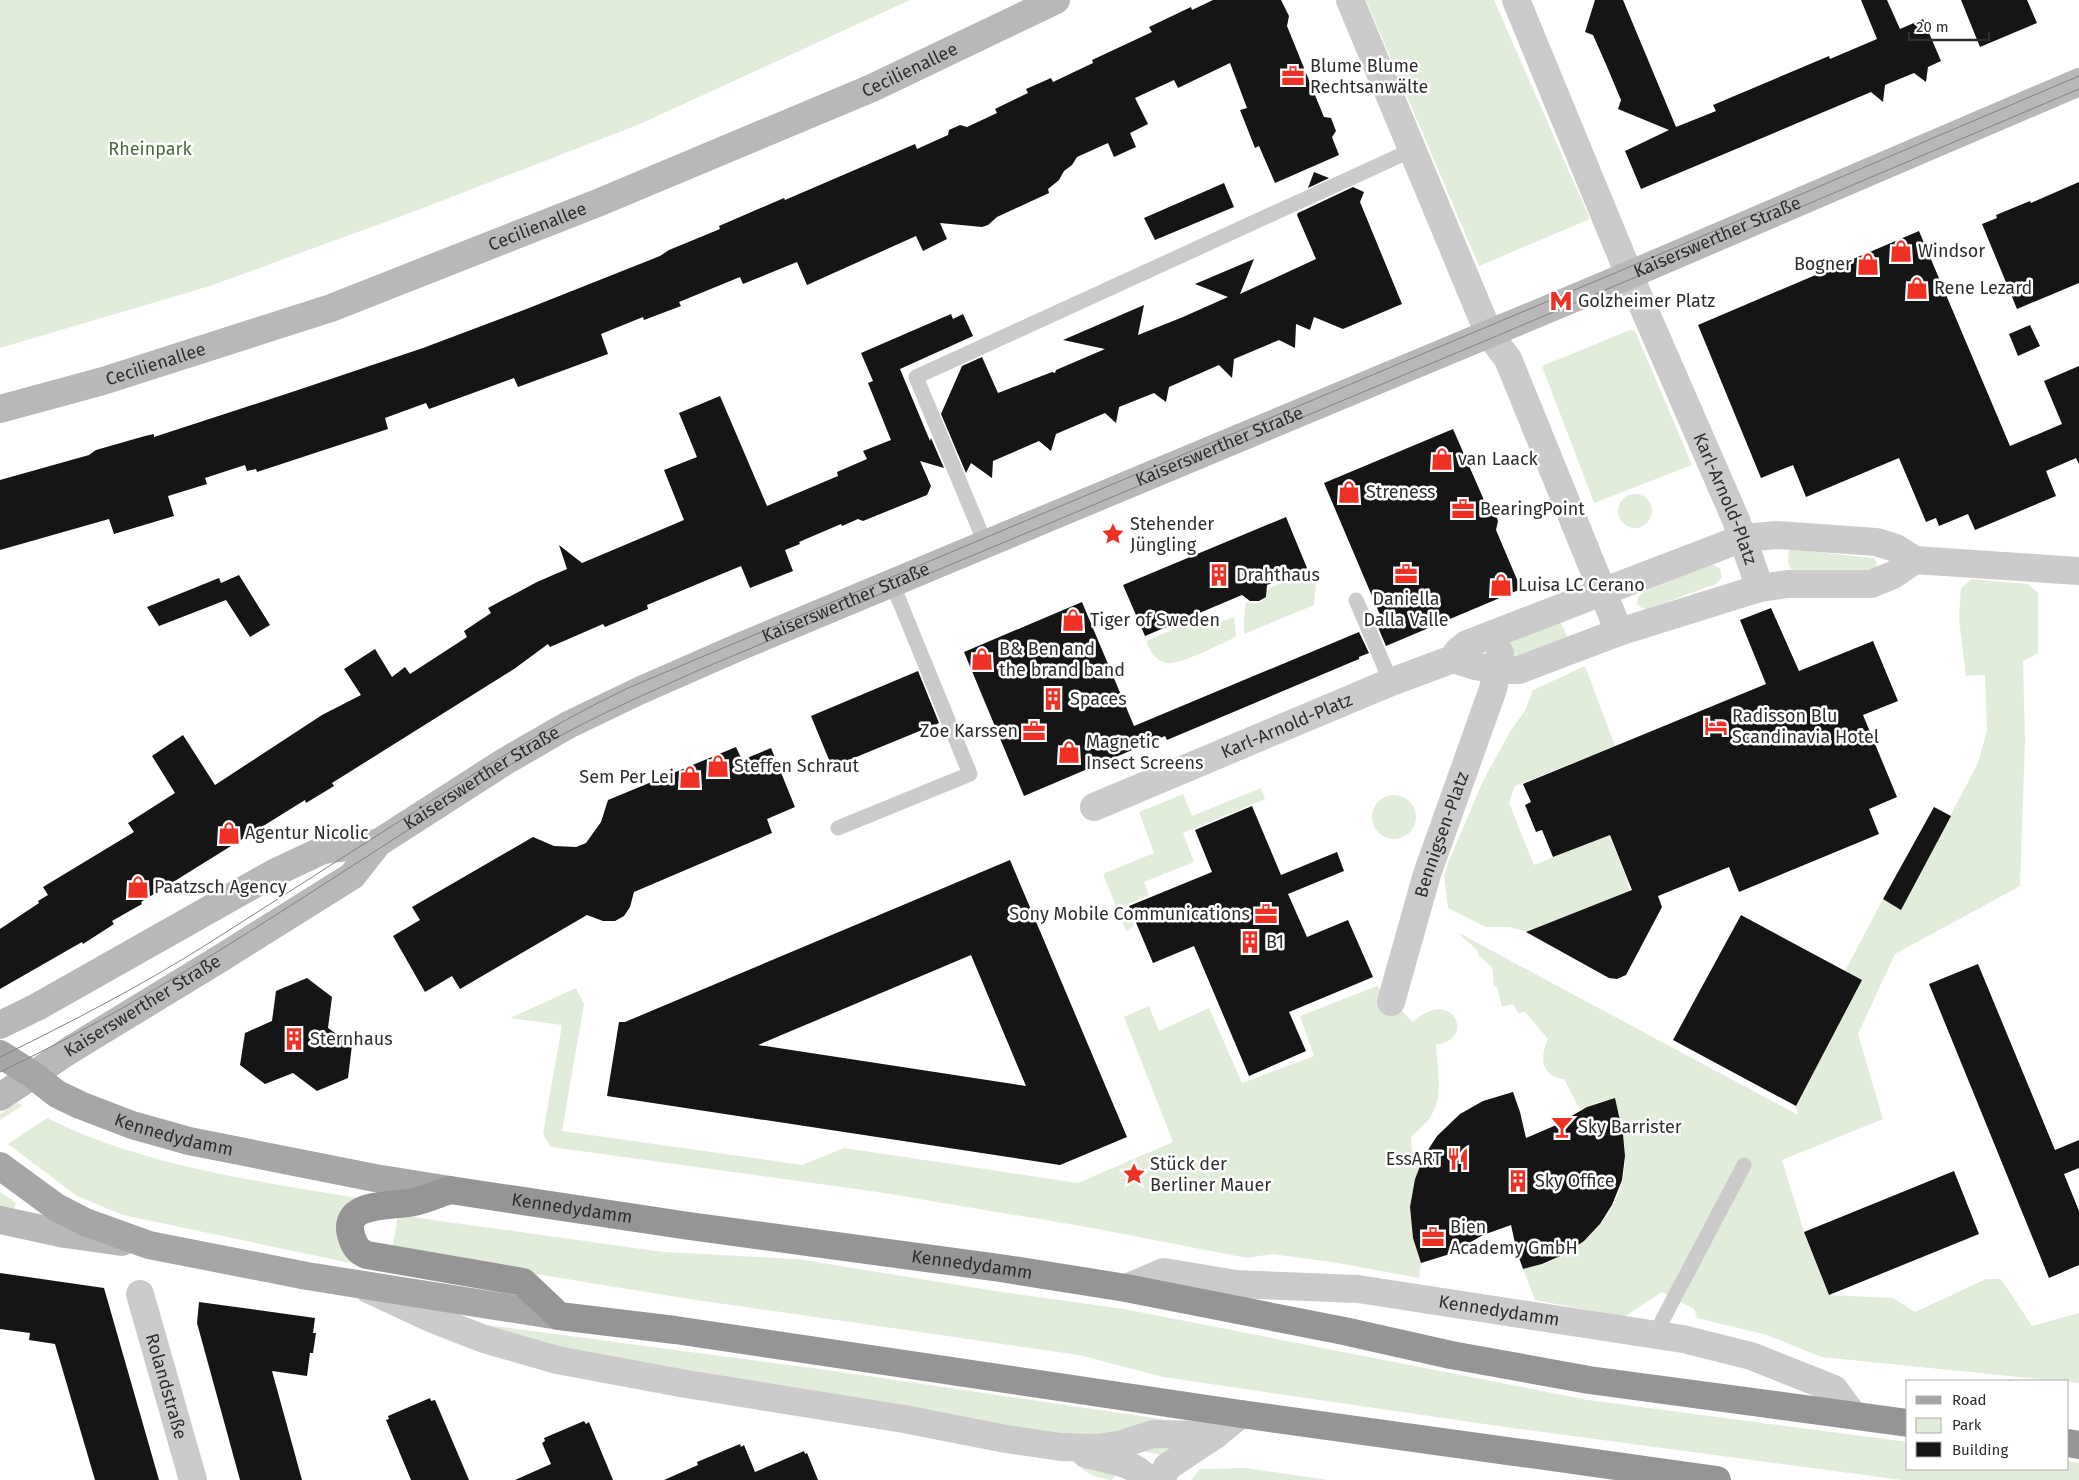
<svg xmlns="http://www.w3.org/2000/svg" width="2079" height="1480" font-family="'Fira Sans',sans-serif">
	<rect width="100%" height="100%" fill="#fff"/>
	<path fill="#e2ecdb" d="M0,0H910L640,124L418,210L210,286L0,348Z
		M1366,0H1494L1590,219L1479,266Z
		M1630,330L1635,331L1692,465L1594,503L1542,366Z
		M1618 511a17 17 0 1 1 34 0a17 17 0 1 1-34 0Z
		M1789,549L1874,558L1877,564L1876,568L1870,570L1793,574L1788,562Z
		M1712,564L1720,568L1722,577L1716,584L1648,609L1642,608L1637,604L1638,597L1643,592Z
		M1312,570L1316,585L1314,605L1244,634V619L1246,602C1259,606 1267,601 1269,588Z
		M1972,579L2028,584L2038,593V653L2023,661L2025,742L2020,886L1895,954L1858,1034L1883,1119L1782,1160L1804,1232L1829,1295L1893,1298L1915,1312L1986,1279H2001L2032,1326L2079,1313V1383L1821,1357L1767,1335L1697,1318L1694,1309L1662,1292L1624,1317L1535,1300L1523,1269C1576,1261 1627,1212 1625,1156C1625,1137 1619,1117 1615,1099L1599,1102L1580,1110L1564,1079C1540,1076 1540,1056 1548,1039L1525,1012L1518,1013L1513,1004L1502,1007L1497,987L1494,986L1492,967L1479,956L1477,950L1457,932L1798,1115L1796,1106L1862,980L1845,971L1883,899L1901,909L1978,763L1987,730L1985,675L1966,676L1959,619L1961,588Z
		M1213,612L1215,624L1234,617L1236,637C1222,643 1179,666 1166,663C1154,660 1150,650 1146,641Z
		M1560,621L1568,638L1512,658L1506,643Z
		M1585,666L1615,746L1515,786L1509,803L1534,865L1609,835L1627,878L1629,891L1528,932L1509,927H1486L1448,908L1444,876L1448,863L1483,781L1511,730L1525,711L1533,690Z
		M1261,788L1265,799L1183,833L1194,862L1144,882L1149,895L1126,905L1134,926L1126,931L1103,874L1154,853L1139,812L1183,794L1192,816Z
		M1372 817a22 22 0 1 1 44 0a22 22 0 1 1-44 0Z
		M1377,986L1413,1022C1446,991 1469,1025 1451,1039C1447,1042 1440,1044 1436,1045C1437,1068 1444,1097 1431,1116C1426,1124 1418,1130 1411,1137L1412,1152L1417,1148L1422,1160L1415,1179L1410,1207L1413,1238L1421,1263L1419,1278L1338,1263L1272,1254L1247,1258L1087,1227L878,1192L551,1147L543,1134L562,1025L510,1018L576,988L584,1004L562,1131L802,1165L844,1148L1078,1183L1173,1142L1124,1017L1149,1006L1159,1031L1209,1008L1242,1083L1314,1056L1300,1016Z
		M17,1103L23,1105L0,1120V1114Z
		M47,1118C146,1167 257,1181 364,1199L338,1236L341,1248L360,1265L123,1215L77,1196L8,1144Z
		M0,1192L16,1203L14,1209L0,1207Z
		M398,1215L663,1252L797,1259L995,1291L1124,1309L1588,1400L1908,1442V1469H2068V1461L2079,1463V1480H1902L1512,1428L1163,1377L1079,1355L683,1298L530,1273L407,1250L393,1245Z
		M480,1324L827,1370L1161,1419L1184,1428L1172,1457L1141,1451L1127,1459L1112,1480C1081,1476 1077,1464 1060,1441L642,1372Z
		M1245,1468L1328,1480H1191L1200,1469Z"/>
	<path fill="#151515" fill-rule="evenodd" d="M1213,0H1281L1289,16L1287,26L1317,100L1324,117L1331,118L1336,131L1332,137L1339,155L1275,183L1259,146L1255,148L1240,110L1247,108L1230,63L1178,88L1174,80L1135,98L1148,124L1130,133L1136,147L1114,157L1108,143L1077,157L1072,165L1064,171L1059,180L1048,189L1049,193L997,217L988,225L982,227L940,223L947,239L923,251L916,236L807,285L797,262L743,284L740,277L679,302L681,306L644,320L643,317L601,334L608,354L518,387L514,378L429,409L426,403L385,418L388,429L257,472L256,469L247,471L245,465L205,478L207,484L168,496L174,516L114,534L109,519L0,550V480L89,455L96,450L145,436L154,434V437L295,391L423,348L529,308L660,256L669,250L720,229L719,226L784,198L785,200L915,144L917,149L948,135L949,130L960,125L967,127L997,113L995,109L1028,93L1026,89L1051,78L1053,82L1074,72L1093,63L1092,60L1152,32L1149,27L1191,7L1192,10Z
		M1595,0H1623L1676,127L1716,111L1713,105L1829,56L1830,59L1877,39L1861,0H1887L1900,29L1923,19L1941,61L1928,67L1926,82L1914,73L1885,85L1883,102L1871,92L1641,189L1625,151L1669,130L1618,109L1621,100L1605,62L1593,35L1585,32Z
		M1961,0H2027L2037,23L1980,47Z
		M1314,172L1329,178L1308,188Z
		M2079,182V283L2017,309L1982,224L1997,218L1996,215L2030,201L2031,203Z
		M1224,183L1234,207L1155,240L1144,218Z
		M1353,187L1364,192L1360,202L1402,304L1343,329L1314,317L1310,330L1296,324L1295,348L1279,340L1234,359L1232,378L1219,365L1169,387L1166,402L1154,393L1119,407L1116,423L1105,413L1056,434L1051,451L1039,441L993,461L992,478L971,463L966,473L941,414L962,366L982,357L998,393L1052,372L1055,373L1056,370L1105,349L1063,340L1144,305L1138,335L1183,317L1228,297L1195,284L1254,259L1240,294L1316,259L1297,215L1298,213Z
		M1919,231L2010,446L2062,424L2044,381L2079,366V464L2076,458L2046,471L2056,496L1975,530L1968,514L1939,526L1936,518L1926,522L1899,458L1806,497L1793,465L1761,478L1698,325Z
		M951,314L953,319L963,314L973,336L900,369L930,441L931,438L944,468L920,461L931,486L927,495L863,521L858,519L842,526L841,524L799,542L800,544L785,550L793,571L750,588L741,566L647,605L648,609L605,627L603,624L550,647L548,644L514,669L332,783L334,786L306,803L305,800L141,902L142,904L112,921L114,924L83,944L82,942L0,989V929L39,903L38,901L48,895L43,887L134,832L128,823L175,793L152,756L183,735L215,785L322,715L361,695L344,669L375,649L392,677L405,667L410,674L467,637L464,631L491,613L488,608L537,582L567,569L559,545L582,563L684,520L664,470L697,457L679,413L720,396L767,506L838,476L837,472L867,459L863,451L891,440L868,383L873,381L861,353Z
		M2030,325L2040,346L2018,356L2009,334Z
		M1453,429L1487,507L1493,508L1498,521L1496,530L1521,589L1386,646L1377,625L1383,622L1324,483Z
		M1286,517L1307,568L1267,585L1266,597L1259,601H1250L1242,595L1145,636L1123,585Z
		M239,575L270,625L250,637L226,600L159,626L147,607L219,578L221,583Z
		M1082,602L1134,726L1359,632L1369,653L1359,657V659L1167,740L1165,736L1024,796L964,652Z
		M1771,608L1799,671L1873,641L1898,701L1863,715L1897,797L1869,809L1879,834L1739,892L1729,867L1658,896L1662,907L1626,975L1617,979L1609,978L1526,932L1632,890L1610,835L1553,857L1542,830L1536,832L1525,805L1531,802L1523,784L1766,684L1740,620Z
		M918,671L939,723L832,767L811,716Z
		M736,747L742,760L771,748L795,807L767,819L772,833L634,892L630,907L624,916L615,921H603L587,915L460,989L452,976L425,992L393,936L420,920L412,907L533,837L554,846L576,847L586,843L601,822L608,800Z
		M1252,806L1281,875L1337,852L1344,871L1288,894L1307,937L1348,920L1373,977L1289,1012L1306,1051L1249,1076L1194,946L1153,963L1129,906L1212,872L1195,830Z
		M1934,807L1951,816L1901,910L1883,899Z
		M1010,860L1127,1137L1060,1165L607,1096L619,1022H625ZM971,955L1026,1086L758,1045Z
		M1741,915L1862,980L1796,1106L1673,1040Z
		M1978,964L2055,1150L2079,1140V1168L2064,1174L2079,1211V1265L2049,1278L1929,984Z
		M307,978L332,997L328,1028L352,1045L348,1078L317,1091L293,1073L265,1084L240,1065L245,1033L272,1021L276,991Z
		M1513,1092L1520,1112L1526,1138L1554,1126L1587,1107L1615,1098L1623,1134L1625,1156L1622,1180L1612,1205L1600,1224L1584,1241L1565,1254L1542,1264L1523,1269L1517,1252L1511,1225L1483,1235L1450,1254L1421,1263L1413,1238L1410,1207L1415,1179L1424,1156L1437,1136L1460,1114L1483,1101Z
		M1954,1171L1979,1234L1829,1295L1804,1232Z
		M0,1273L104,1288L159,1480H95L55,1344L29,1340L30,1333L0,1329Z
		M199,1302L315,1318L313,1333H316L313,1353H310L307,1376L272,1371L302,1480H240L197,1323Z
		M430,1398L431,1401L435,1400L469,1480H411L386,1420L389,1419L388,1416Z
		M584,1421L586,1424L589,1422L613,1480H515L551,1464L542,1443L545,1441L544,1438Z
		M740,1444L741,1447L744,1445L755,1472L804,1451L805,1454L807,1453L818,1480H664L698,1465L697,1462Z"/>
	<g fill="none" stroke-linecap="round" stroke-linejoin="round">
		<path stroke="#cbcbcb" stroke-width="15" d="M986,545L916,377L1412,150
			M1356,600L1391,682
			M838,828L970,774L892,583
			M1657,1337L1662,1321L1744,1165"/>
		<g stroke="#cbcbcb" stroke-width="28">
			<path d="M1350,0L1489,334L1508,359L1619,632"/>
			<path id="s1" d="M1516,0L1631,279L1736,520L1760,588"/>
			<path d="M1453,659L1475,666L1497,670H1519L1619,632L1760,588L1788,584H1871L1893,575L1915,560"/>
			<path id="s2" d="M1094,807L1391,682L1453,659L1458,651L1467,644L1743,538L1778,535L1876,542L1896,548L1915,560L2079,571"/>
			<path id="s3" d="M1391,1002L1427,874L1493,689L1500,653"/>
			<path id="s4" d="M1126,1288L1164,1272L1236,1284L1358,1289L1683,1339L1751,1356L1834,1389L1853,1415"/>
			<path d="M368,1289L435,1320L484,1339L557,1360L686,1384L904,1419L1006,1439L1061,1447L1098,1448L1122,1444L1153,1434L1215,1435L1241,1414"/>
			<path id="s5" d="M140,1294L193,1480"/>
			<path d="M1086,1454C1108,1460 1133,1461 1148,1480"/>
			<path d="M1161,1480L1167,1467L1215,1435"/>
		</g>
		<g stroke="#b8b8b8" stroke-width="28">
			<path id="s6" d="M0,409L103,381L331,308L600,202L872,88L1056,0"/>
			<path d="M0,1025L37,1007L274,873L323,850L378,843"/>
			<path id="s7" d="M0,1097L70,1050L221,958L352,876L378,843L504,762L568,725L641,690L739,647L1608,284L2079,82"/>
			<path d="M0,1220L65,1234L122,1242"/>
		</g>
		<g stroke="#a6a6a6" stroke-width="28">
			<path id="s8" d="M0,1054L33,1075L57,1094L80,1105L132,1125L189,1141L375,1178L450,1190"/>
			<path d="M0,1166L56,1207L85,1222L149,1245L307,1276L559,1316"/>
		</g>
		<g stroke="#959595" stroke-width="28">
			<path d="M2068,1443L2079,1445"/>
			<path id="s9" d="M1717,1480L1241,1414L675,1330L559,1316L523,1282L367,1255C357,1251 354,1245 351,1235C342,1200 395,1207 414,1202C426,1199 438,1194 450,1190L689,1226L1000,1268L1126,1288L1344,1331L1451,1355L1589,1380L1908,1423"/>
		</g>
		<path stroke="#838383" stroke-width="1" d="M0,1057C71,1022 141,986 209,943C275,901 340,859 406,817C479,770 551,725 628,688L1672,249L2079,76
			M0,1072C139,1006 265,922 394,839C445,806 496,772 549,742C597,715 648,693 699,670L1492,338L2079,89"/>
	</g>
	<defs>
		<symbol id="office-bare" viewBox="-9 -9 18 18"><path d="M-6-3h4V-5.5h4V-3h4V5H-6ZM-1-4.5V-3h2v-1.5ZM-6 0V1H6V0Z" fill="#ef3025" stroke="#fff" stroke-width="2.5" paint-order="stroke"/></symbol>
		<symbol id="shop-bare" viewBox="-9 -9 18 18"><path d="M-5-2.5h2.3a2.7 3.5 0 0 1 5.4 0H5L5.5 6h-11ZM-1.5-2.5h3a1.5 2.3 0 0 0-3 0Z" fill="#ef3025" stroke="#fff" stroke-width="2.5" paint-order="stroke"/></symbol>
		<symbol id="metro-bare" viewBox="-9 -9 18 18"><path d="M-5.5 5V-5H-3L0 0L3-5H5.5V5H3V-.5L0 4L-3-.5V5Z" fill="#ef3025" stroke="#fff" stroke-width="2.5" paint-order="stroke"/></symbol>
		<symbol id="sight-bare" viewBox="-9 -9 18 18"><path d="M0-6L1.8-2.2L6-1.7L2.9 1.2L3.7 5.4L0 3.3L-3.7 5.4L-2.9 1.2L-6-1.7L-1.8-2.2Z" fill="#ef3025" stroke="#fff" stroke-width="2.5" paint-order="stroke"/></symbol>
		<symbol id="building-bare" viewBox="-9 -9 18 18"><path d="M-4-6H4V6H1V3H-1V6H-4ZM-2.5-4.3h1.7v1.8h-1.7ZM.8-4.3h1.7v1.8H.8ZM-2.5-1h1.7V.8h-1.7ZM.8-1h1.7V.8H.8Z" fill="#ef3025" stroke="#fff" stroke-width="2.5" paint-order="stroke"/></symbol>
		<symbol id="hotel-bare" viewBox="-9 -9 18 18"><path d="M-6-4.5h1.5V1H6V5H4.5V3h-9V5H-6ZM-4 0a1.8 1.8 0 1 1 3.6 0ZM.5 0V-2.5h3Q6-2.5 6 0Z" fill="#ef3025" stroke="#fff" stroke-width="2.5" paint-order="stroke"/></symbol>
		<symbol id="bar-bare" viewBox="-9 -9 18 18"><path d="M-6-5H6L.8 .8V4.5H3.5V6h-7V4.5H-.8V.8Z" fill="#ef3025" stroke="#fff" stroke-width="2.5" paint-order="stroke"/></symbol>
		<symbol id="restaurant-bare" viewBox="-9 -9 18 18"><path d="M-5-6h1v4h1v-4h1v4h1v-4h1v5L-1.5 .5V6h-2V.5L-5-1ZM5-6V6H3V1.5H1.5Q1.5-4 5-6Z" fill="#ef3025" stroke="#fff" stroke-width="2.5" paint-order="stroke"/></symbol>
	</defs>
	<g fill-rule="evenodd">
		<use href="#office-bare" x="1277" y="60" width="32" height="32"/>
		<use href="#shop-bare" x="1885" y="235" width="32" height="32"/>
		<use href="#shop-bare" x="1852" y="248" width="32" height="32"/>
		<use href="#shop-bare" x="1901" y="272" width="32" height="32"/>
		<use href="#metro-bare" x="1545" y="285" width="32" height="32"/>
		<use href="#shop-bare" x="1426" y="443" width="32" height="32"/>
		<use href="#shop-bare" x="1333" y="476" width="32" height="32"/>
		<use href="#office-bare" x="1447" y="493" width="32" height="32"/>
		<use href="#sight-bare" x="1097" y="518" width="32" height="32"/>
		<use href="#office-bare" x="1390" y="558" width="32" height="32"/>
		<use href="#building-bare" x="1203" y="559" width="32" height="32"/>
		<use href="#shop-bare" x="1485" y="569" width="32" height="32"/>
		<use href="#shop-bare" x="1057" y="604" width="32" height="32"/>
		<use href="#shop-bare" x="966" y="643" width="32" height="32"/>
		<use href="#building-bare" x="1037" y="683" width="32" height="32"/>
		<use href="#hotel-bare" x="1700" y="710" width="32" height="32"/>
		<use href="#office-bare" x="1018" y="715" width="32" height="32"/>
		<use href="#shop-bare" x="1053" y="736" width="32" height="32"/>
		<use href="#shop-bare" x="702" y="750" width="32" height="32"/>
		<use href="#shop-bare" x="674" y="761" width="32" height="32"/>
		<use href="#shop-bare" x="213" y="817" width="32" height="32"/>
		<use href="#shop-bare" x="122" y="871" width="32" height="32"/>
		<use href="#office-bare" x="1250" y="898" width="32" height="32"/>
		<use href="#building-bare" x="1234" y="926" width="32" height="32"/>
		<use href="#building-bare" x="278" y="1023" width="32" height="32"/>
		<use href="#bar-bare" x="1546" y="1111" width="32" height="32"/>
		<use href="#restaurant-bare" x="1442" y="1143" width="32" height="32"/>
		<use href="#sight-bare" x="1118" y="1158" width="32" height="32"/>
		<use href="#building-bare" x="1502" y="1165" width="32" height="32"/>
		<use href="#office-bare" x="1417" y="1221" width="32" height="32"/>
	</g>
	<g text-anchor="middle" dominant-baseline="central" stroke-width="5" stroke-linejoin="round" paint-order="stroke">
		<g font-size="18" fill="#2e2e2e" stroke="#fff" text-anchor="start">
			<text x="1310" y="66">Blume Blume<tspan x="1310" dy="21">Rechtsanwälte</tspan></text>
			<text x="1918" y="251">Windsor</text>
			<text x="1852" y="264" text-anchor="end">Bogner</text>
			<text x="1934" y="288">Rene Lezard</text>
			<text x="1578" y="301">Golzheimer Platz</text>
			<text x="1458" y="459">van Laack</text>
			<text x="1366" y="492">Streness</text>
			<text x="1480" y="509">BearingPoint</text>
			<text x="1130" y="524">Stehender<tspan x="1130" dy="21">Jüngling</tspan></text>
			<text x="1236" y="575">Drahthaus</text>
			<text x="1518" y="585">Luisa LC Cerano</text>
			<text x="1406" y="599" text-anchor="middle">Daniella<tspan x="1406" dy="21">Dalla Valle</tspan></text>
			<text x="1090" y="620">Tiger of Sweden</text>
			<text x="999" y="649">B&amp; Ben and<tspan x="999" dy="21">the brand band</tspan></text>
			<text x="1070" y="699">Spaces</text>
			<text x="1732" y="716">Radisson Blu<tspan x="1732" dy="21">Scandinavia Hotel</tspan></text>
			<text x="1018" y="731" text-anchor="end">Zoe Karssen</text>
			<text x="1086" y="742">Magnetic<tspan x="1086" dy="21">Insect Screens</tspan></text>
			<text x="734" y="766">Steffen Schraut</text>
			<text x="674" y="777" text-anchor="end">Sem Per Lei</text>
			<text x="245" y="833">Agentur Nicolic</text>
			<text x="154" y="887">Paatzsch Agency</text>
			<text x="1250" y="914" text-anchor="end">Sony Mobile Communications</text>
			<text x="1266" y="942">B1</text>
			<text x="310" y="1039">Sternhaus</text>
			<text x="1578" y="1127">Sky Barrister</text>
			<text x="1442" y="1159" text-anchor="end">EssART</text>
			<text x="1150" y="1164">Stück der<tspan x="1150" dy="21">Berliner Mauer</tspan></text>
			<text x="1535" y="1181">Sky Office</text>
			<text x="1450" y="1227">Bien<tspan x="1450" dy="21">Academy GmbH</tspan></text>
		</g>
		<g font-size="18" fill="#2e2e2e" stroke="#fff">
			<text stroke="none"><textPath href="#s6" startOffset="972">Cecilienallee</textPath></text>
			<text stroke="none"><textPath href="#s6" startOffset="568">Cecilienallee</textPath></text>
			<text stroke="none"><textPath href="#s7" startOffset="1930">Kaiserswerther Straße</textPath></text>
			<text stroke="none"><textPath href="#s6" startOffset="162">Cecilienallee</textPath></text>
			<text stroke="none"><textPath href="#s7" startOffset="1390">Kaiserswerther Straße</textPath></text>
			<text stroke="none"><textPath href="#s1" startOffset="541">Karl-Arnold-Platz</textPath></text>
			<text stroke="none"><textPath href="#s7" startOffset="985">Kaiserswerther Straße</textPath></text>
			<text stroke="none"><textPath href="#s2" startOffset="209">Karl-Arnold-Platz</textPath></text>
			<text stroke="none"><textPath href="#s7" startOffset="580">Kaiserswerther Straße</textPath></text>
			<text stroke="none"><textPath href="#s3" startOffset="175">Bennigsen-Platz</textPath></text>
			<text stroke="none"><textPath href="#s7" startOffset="169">Kaiserswerther Straße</textPath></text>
			<text stroke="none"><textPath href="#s8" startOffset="194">Kennedydamm</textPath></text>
			<text stroke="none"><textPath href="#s9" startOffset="1648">Kennedydamm</textPath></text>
			<text stroke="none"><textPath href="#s9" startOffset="2052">Kennedydamm</textPath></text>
			<text stroke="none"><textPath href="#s4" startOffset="379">Kennedydamm</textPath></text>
			<text stroke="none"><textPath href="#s5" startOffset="96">Rolandstraße</textPath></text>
		</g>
		<g font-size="18" fill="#4a6c39" stroke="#fff">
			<text x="150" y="149">Rheinpark</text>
		</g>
	</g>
	<rect x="1906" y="1380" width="162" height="90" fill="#ffffff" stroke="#ababab"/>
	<rect x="1916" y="1396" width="25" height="8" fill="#a6a6a6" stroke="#ababab"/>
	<text x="1952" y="1405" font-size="15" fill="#2e2e2e">Road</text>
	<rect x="1916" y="1418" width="25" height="15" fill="#e2ecdb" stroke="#ababab"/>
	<text x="1952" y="1430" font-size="15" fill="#2e2e2e">Park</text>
	<rect x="1916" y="1442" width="25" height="15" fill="#151515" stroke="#ababab"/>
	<text x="1952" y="1455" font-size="15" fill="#2e2e2e">Building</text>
	<path d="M1909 32v8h80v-8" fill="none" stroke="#2e2e2e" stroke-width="2.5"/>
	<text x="1916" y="32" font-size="15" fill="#2e2e2e" stroke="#ffffff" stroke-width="4" paint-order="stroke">20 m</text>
</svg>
